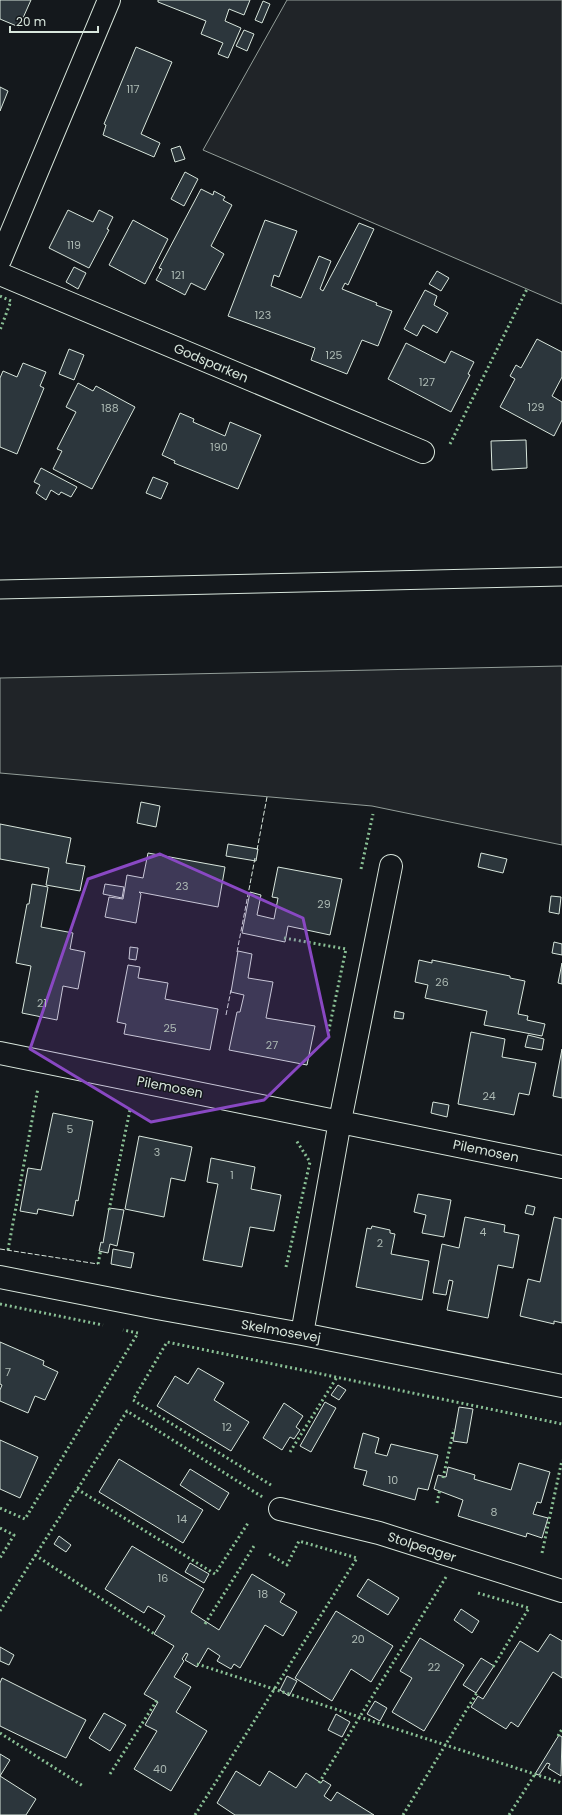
<svg xmlns="http://www.w3.org/2000/svg" width="562" height="1815" font-family="Poppins,sans-serif">
	<rect width="100%" height="100%" fill="#14181c"/>
	<path fill="#202428" stroke="#939e99" d="M287,0H562V304L203,150Z
		M562,666V845L372,806L0,773V678Z"/>
	<path fill="#2c363c" stroke="#d8e6dc" d="M0,0H31L19,27L0,19Z
		M158,0H250L244,15L229,9L225,21L241,28L228,58L218,54L223,43L201,34L206,21L158,2Z
		M263,1L270,4L262,23L255,20Z
		M244,30L254,34L247,51L236,46Z
		M136,47L172,62L141,134L160,143L154,157L103,135L106,125L104,124Z
		M0,87L8,91L0,111Z
		M180,146L185,159L175,162L171,149Z
		M185,172L198,179L184,206L171,199Z
		M201,189L213,195L214,191L225,197L223,200L232,205L211,246L224,254L205,290L191,283L185,295L156,280L162,269L159,268Z
		M68,210L93,222L99,210L113,217L107,229L109,230L89,268L49,248Z
		M133,220L168,239L145,284L109,265Z
		M265,220L297,231L279,277L274,275L271,286L301,298L319,256L331,261L320,289L323,291L359,223L374,229L348,285L345,283L342,289L377,303L376,305L392,311L378,346L362,340L347,374L311,360L315,348L228,316Z
		M74,267L86,273L78,289L66,282Z
		M437,271L449,278L441,291L429,284Z
		M425,290L437,296L434,305L448,313L437,333L423,325L417,336L404,329Z
		M537,339L562,352V377L552,396L562,402V420L554,436L500,407L515,379L510,376L516,365L521,368Z
		M406,343L445,363L451,351L474,362L468,374L470,375L451,412L388,379Z
		M69,349L84,355L74,380L59,374Z
		M23,363L46,372L40,386L44,388L17,454L0,447V378L3,371L17,377Z
		M78,383L93,391L96,386L135,407L92,489L53,469L62,451L57,449L76,412L66,407Z
		M180,413L194,419L193,422L225,436L230,422L261,435L238,489L174,463L175,461L162,455Z
		M526,440L527,468L492,470L491,441Z
		M41,468L77,487L71,497L61,492L59,495L51,490L46,500L36,493L40,485L34,482Z
		M153,477L168,483L161,499L146,493Z
		M141,802L160,806L156,827L137,823Z
		M0,824L71,838L66,863L85,866L80,891L46,885L49,868L0,859Z
		M228,844L258,849L256,861L226,856Z
		M148,853L225,867L218,907L139,892L141,894L136,923L105,917L109,897L123,899L127,875L143,878Z
		M481,853L507,859L503,873L478,867Z
		M278,867L342,879L330,935L288,926L285,942L242,933L250,892L261,895L257,915L274,919L278,898L272,897Z
		M32,884L48,887L41,927L73,933L70,949L85,952L78,989L63,986L57,1020L22,1013L31,966L16,963L27,904H29Z
		M105,884L124,887L122,898L103,894Z
		M551,896L561,897L559,914L549,912Z
		M554,942L562,944V955L552,953Z
		M130,947L138,948L136,960L129,959Z
		M238,951L252,954L248,978L273,982L266,1018L315,1026L307,1065L229,1050L237,1012H240L244,995L231,992Z
		M419,960L432,963V960L510,976V978L525,981L518,1014L528,1016L527,1020L545,1024L542,1036L484,1025L487,1011L425,998L428,985L415,982Z
		M562,963V984L558,983Z
		M128,965L140,967L138,978L168,983L165,999L218,1009L210,1050L124,1034L126,1024L117,1022Z
		M395,1011L404,1013L403,1019L394,1018Z
		M471,1032L505,1039L502,1057L536,1063L529,1095L519,1093L514,1115L458,1104Z
		M528,1035L544,1039L542,1050L525,1047Z
		M562,1049V1098L553,1096Z
		M433,1102L449,1105L447,1117L431,1113Z
		M53,1113L93,1121L78,1201L76,1200L73,1216L38,1209L37,1214L20,1211L28,1168L41,1170Z
		M139,1136L192,1147L185,1181L171,1178L164,1217L125,1209Z
		M211,1158L255,1167L251,1189L281,1195L274,1231L250,1227L242,1267L203,1260L218,1184L207,1182Z
		M418,1194L451,1200L444,1237L422,1233L426,1215L414,1212Z
		M527,1205L535,1207L533,1215L525,1213Z
		M109,1208L124,1210L117,1246L110,1244L108,1253L99,1251L101,1242L103,1243Z
		M465,1217L505,1225L504,1232L519,1235L513,1268L498,1265L488,1318L447,1310L453,1281L449,1280L446,1295L433,1293L442,1244L459,1248Z
		M554,1217L562,1219V1323L554,1321V1324L520,1316L528,1279L540,1282Z
		M372,1226L390,1230V1233L395,1234L391,1254L429,1261L422,1300L356,1287L367,1228L371,1229Z
		M113,1249L134,1253L131,1268L111,1264Z
		M0,1342L44,1361L43,1365L58,1372L45,1400L35,1396L28,1413L0,1401V1390L2,1385L0,1384Z
		M198,1368L224,1383L214,1400L249,1422L231,1451L157,1406L175,1376L188,1384Z
		M338,1385L346,1390L339,1400L331,1395Z
		M325,1402L336,1408L311,1452L300,1446Z
		M284,1403L303,1416L296,1427L300,1430L294,1439L290,1437L282,1450L263,1438Z
		M459,1407L473,1409L467,1443L453,1441Z
		M363,1433L379,1438L375,1453L387,1456L391,1444L438,1455L428,1490L418,1488L415,1500L363,1485L367,1471L354,1468Z
		M0,1440L38,1457L20,1498L0,1489Z
		M119,1459L203,1510L183,1543L99,1492Z
		M519,1463L550,1472L541,1503L537,1502L533,1514L548,1518L542,1538L527,1533L526,1537L458,1516L463,1500L434,1489L438,1475L446,1477L448,1467L475,1475L474,1479L511,1490Z
		M190,1469L229,1493L219,1510L180,1485Z
		M59,1536L71,1545L66,1552L54,1544Z
		M132,1546L204,1589L191,1612L219,1630L252,1574L285,1594L280,1602L297,1612L283,1636L265,1625L240,1668L234,1664L231,1669L217,1661L220,1656L208,1648L197,1667L185,1660L188,1654L186,1653L182,1659L184,1661L174,1677L191,1687L176,1712L207,1731L171,1791L134,1769L157,1731L145,1725L158,1702L144,1694L174,1646L154,1634L165,1616L148,1606L144,1613L105,1589Z
		M190,1563L209,1574L204,1583L185,1572Z
		M368,1579L399,1598L388,1615L357,1596Z
		M461,1609L479,1621L472,1633L454,1620Z
		M336,1611L393,1646L371,1682L351,1669L332,1701L295,1678Z
		M550,1634L562,1641V1678L553,1672L518,1727L511,1722L506,1729L471,1707L478,1696L483,1699L520,1641L538,1652Z
		M420,1638L464,1665L424,1731L392,1712L412,1678L400,1671Z
		M0,1647L14,1655L9,1665L0,1661Z
		M481,1658L494,1666L476,1693L463,1685Z
		M287,1676L297,1681L289,1696L280,1690Z
		M2,1678L86,1720L66,1758L0,1726V1683Z
		M375,1701L387,1708L380,1721L367,1714Z
		M104,1713L126,1725L110,1751L89,1738Z
		M336,1714L350,1722L342,1737L328,1730Z
		M559,1735L562,1737L561,1776L548,1768L550,1764L547,1763L539,1775L535,1774Z
		M0,1754L10,1760L0,1776Z
		M236,1771L260,1786L269,1771L296,1788L306,1773L321,1783L323,1780L331,1785L324,1796L331,1801L337,1792L374,1815H235L217,1803Z
		M0,1776L36,1799L26,1815H0Z"/>
	<g fill="none" stroke-linecap="round" stroke-linejoin="round">
		<defs>
			<path id="minor" d="M0,260L109,0
				M0,274L423,452
				M0,1053L562,1167
				M0,1277L157,1308L302,1334L562,1386
				M302,1334L340,1121L391,866
				M280,1509L379,1533L562,1591"/>
		</defs>
		<use href="#minor" stroke="#d8e6dc" stroke-width="24"/>
		<use href="#minor" stroke="#14181c" stroke-width="22"/>
		<path stroke="#d8e6dc" stroke-width="1" d="M0,580L562,567
			M0,599L562,586"/>
		<path stroke="#8ac095" stroke-width="3" stroke-dasharray="2 3" stroke-linecap="butt" d="M0,296L11,301L0,330
			M450,444L527,289
			M361,869L373,814
			M284,938L346,949L328,1034
			M109,1210L130,1110
			M8,1250L38,1088
			M98,1264L101,1249
			M286,1267L310,1162L296,1140
			M0,1304L103,1325
			M290,1452L337,1377
			M443,1478L454,1429
			M271,1485L133,1400L167,1342L562,1424
			M77,1489L215,1574L248,1523
			M437,1503L440,1489
			M0,1508L25,1519L138,1333L123,1330
			M0,1528L14,1535L0,1558
			M542,1553L562,1460
			M35,1555L156,1635
			M478,1593L529,1608L493,1667
			M0,1611L127,1411L264,1498
			M205,1624L254,1546
			M197,1664L562,1783
			M0,1733L83,1786
			M558,1736L562,1729
			M110,1774L157,1700
			M319,1783L446,1577
			M195,1815L357,1558L299,1541L287,1565L269,1554
			M403,1815L478,1691
			M509,1815L535,1774"/>
		<path stroke="#d8e6dc" stroke-width="1" stroke-dasharray="5 2" stroke-linecap="butt" d="M257,850L267,797
			M237,952L255,858
			M226,1015L231,990
			M0,1249L98,1264"/>
	</g>
	<path fill="#8948c3" fill-opacity="0.2" stroke="#8948c3" stroke-width="3" stroke-linejoin="round" d="M160,854L303,918L329,1037L264,1100L151,1122L30,1049L88,879Z"/>
	<g text-anchor="middle" dominant-baseline="central" stroke-width="3" stroke-linejoin="round" paint-order="stroke">
		<g font-size="11" fill="#adbab4">
			<text x="133" y="89">117</text>
			<text x="74" y="245">119</text>
			<text x="178" y="275">121</text>
			<text x="263" y="315">123</text>
			<text x="334" y="355">125</text>
			<text x="427" y="382">127</text>
			<text x="536" y="407">129</text>
			<text x="110" y="408">188</text>
			<text x="219" y="447">190</text>
			<text x="182" y="886">23</text>
			<text x="324" y="904">29</text>
			<text x="442" y="982">26</text>
			<text x="42" y="1003">21</text>
			<text x="170" y="1028">25</text>
			<text x="272" y="1045">27</text>
			<text x="489" y="1096">24</text>
			<text x="70" y="1129">5</text>
			<text x="157" y="1152">3</text>
			<text x="232" y="1175">1</text>
			<text x="483" y="1232">4</text>
			<text x="380" y="1243">2</text>
			<text x="8" y="1372">7</text>
			<text x="227" y="1427">12</text>
			<text x="393" y="1480">10</text>
			<text x="494" y="1512">8</text>
			<text x="182" y="1519">14</text>
			<text x="163" y="1578">16</text>
			<text x="263" y="1594">18</text>
			<text x="358" y="1639">20</text>
			<text x="434" y="1667">22</text>
			<text x="160" y="1769">40</text>
		</g>
		<g font-size="13" fill="#d8e6dc" stroke="#14181c">
			<text transform="translate(211 363) rotate(23)">Godsparken</text>
			<text transform="translate(170 1087) rotate(11)">Pilemosen</text>
			<text transform="translate(486 1151) rotate(12)">Pilemosen</text>
			<text transform="translate(281 1331) rotate(10)">Skelmosevej</text>
			<text transform="translate(422 1547) rotate(18)">Stolpeager</text>
		</g>
	</g>
	<path d="M10 26v6h88v-6" fill="none" stroke="#d8e6dc" stroke-width="2"/>
	<text x="16" y="26" font-size="12" fill="#d8e6dc" stroke="#14181c" stroke-width="3" paint-order="stroke">20 m</text>
</svg>
